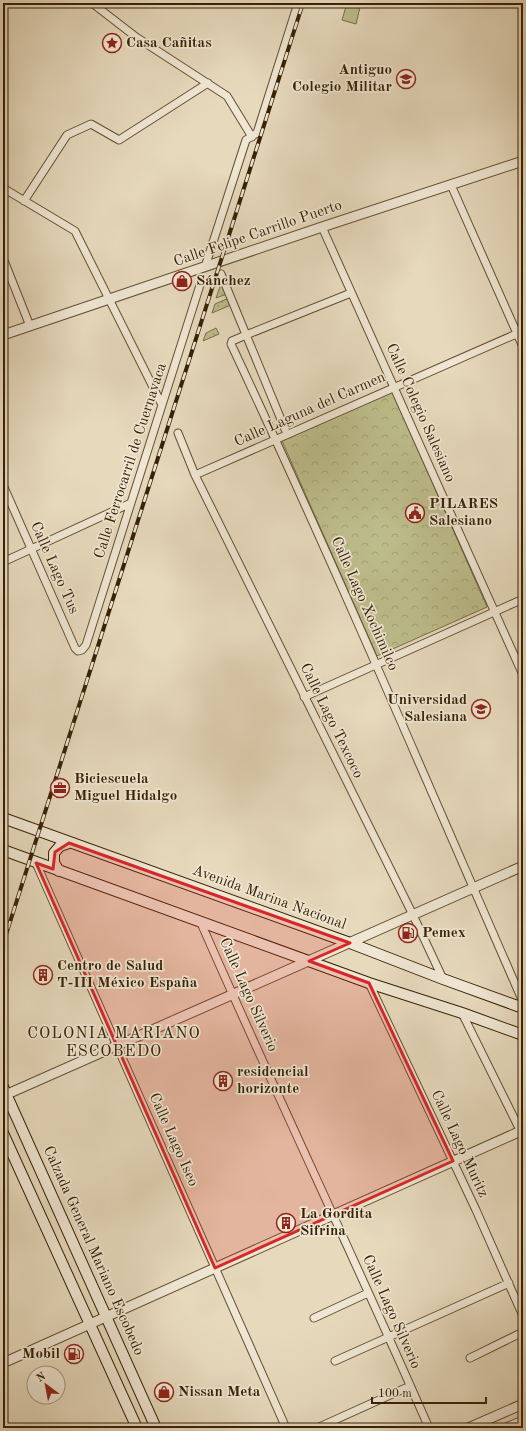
<svg xmlns="http://www.w3.org/2000/svg" width="526" height="1431" font-family="'Old Standard TT',serif">
	<defs>
		<pattern id="grass-dots" width="8" height="8" patternUnits="userSpaceOnUse"><rect width="8" height="8" fill="#bdbd8b"/><path d="M2 2h.1M6 6h.1" fill="none" stroke="#a3a276" stroke-width="1.8" stroke-linecap="round"/></pattern>
		<pattern id="forest-crowns" width="20" height="18" patternUnits="userSpaceOnUse"><rect width="20" height="18" fill="#bdbd8b"/><path d="M2 6a3 3 0 1 1 6 0M12 15a3 3 0 1 1 6 0" fill="none" stroke="#a3a276"/></pattern>
	</defs>
	<rect width="100%" height="100%" fill="#e6d9bc"/>
	<filter id="stains"><feTurbulence type="fractalNoise" baseFrequency=".005" numOctaves="4"/><feColorMatrix values="0 0 0 0 .2 0 0 0 0 .09 0 0 0 0 .02 0 0 0 .5 -.17"/></filter>
	<radialGradient id="worn" r=".72"><stop offset=".6" stop-color="#630" stop-opacity="0"/><stop offset="1" stop-color="#630" stop-opacity=".3"/></radialGradient>
	<path fill="url(#grass-dots)" stroke="#7a6f48" d="M222,281L227,294L216,298Z
		M229,298L231,305L212,313L215,304Z
		M216,328L219,334L203,341L206,333Z"/>
	<path fill="url(#forest-crowns)" stroke="#7a6f48" d="M392,391L487,607L377,656L282,441Z"/>
	<path fill="#bdbd8b" stroke="#7a6f48" d="M347,3H361L356,24L342,20Z"/>
	<g fill="none" stroke-linecap="round" stroke-linejoin="round">
		<defs>
			<path id="minor" d="M92,3L136,37L227,96L252,137
				M451,185L523,347
				M3,188L75,231L162,405
				M24,201L67,135L91,124L119,140L208,83
				M322,227L523,675
				M3,258L30,326
				M205,267L246,140L257,133L298,3
				M221,274L287,434
				M351,293L246,335L232,341L231,344C333,561 427,782 523,1002
				M178,433L195,475L413,915L443,979
				M195,475L523,331
				M3,485L75,648L78,651L82,650L86,645L200,285
				M3,562L131,503
				M304,697L523,599
				M36,863L286,1428
				M201,923C275,1092 355,1259 429,1428
				M369,983L476,1210L523,1316
				M462,1013L523,1136
				M314,1318L368,1293
				M470,1358L523,1332
				M335,1361L509,1283
				M317,1428L410,1386"/>
			<path id="tertiary" d="M3,335L322,227L523,161
				M3,1096L523,866
				M3,1363L523,1130
				M468,1428L523,1404
				M506,1428L523,1421"/>
			<path id="secondary" d="M3,818L350,943L443,979L523,1008
				M3,850L369,983L462,1013L523,1035
				M59,871L54,863V853L60,846L69,843
				M3,1087L156,1428
				M3,1133L137,1428"/>
		</defs>
		<use href="#minor" stroke="#634f32" stroke-width="9"/>
		<use href="#tertiary" stroke="#634f32" stroke-width="11"/>
		<use href="#secondary" stroke="#372104" stroke-width="12"/>
		<use href="#minor" stroke="#efe6d3" stroke-width="7"/>
		<use href="#tertiary" stroke="#efe6d3" stroke-width="9"/>
		<use href="#secondary" stroke="#efe6d3" stroke-width="10"/>
		<defs>
			<path id="rail" d="M3,944L303,3"/>
		</defs>
		<use href="#rail" stroke="#372104" stroke-width="4"/>
		<use href="#rail" stroke="#efe6d3" stroke-width="2.5" stroke-dasharray="8" stroke-linecap="butt"/>
	</g>
	<path fill="#d62828" fill-opacity="0.2" stroke="#d62828" stroke-width="3" stroke-linejoin="round" d="M69,843L350,943L309,961L369,983L453,1161L215,1268L36,863L53,869L55,852Z"/>
	<defs>
		<symbol id="sight-ring" viewBox="-11 -11 22 22"><circle r="9.5" fill="#efe6d3" stroke="#8f2418" stroke-width="1.5"/><path d="M0-6L1.8-2.2L6-1.7L2.9 1.2L3.7 5.4L0 3.3L-3.7 5.4L-2.9 1.2L-6-1.7L-1.8-2.2Z" fill="#8f2418"/></symbol>
		<symbol id="university-ring" viewBox="-11 -11 22 22"><circle r="9.5" fill="#efe6d3" stroke="#8f2418" stroke-width="1.5"/><path d="M0-5L7-2L0 1L-7-2ZM-4 1L0 2.5L4 1V4Q0 6-4 4Z" fill="#8f2418"/></symbol>
		<symbol id="shop-ring" viewBox="-11 -11 22 22"><circle r="9.5" fill="#efe6d3" stroke="#8f2418" stroke-width="1.5"/><path d="M-5-2.5h2.3a2.7 3.5 0 0 1 5.4 0H5L5.5 6h-11ZM-1.5-2.5h3a1.5 2.3 0 0 0-3 0Z" fill="#8f2418"/></symbol>
		<symbol id="civic-ring" viewBox="-11 -11 22 22"><circle r="9.5" fill="#efe6d3" stroke="#8f2418" stroke-width="1.5"/><path d="M-.6-6.5H3V-4.5H.6V-3L4-1V1h2V6H-6V1h2V-1L-.6-3ZM-1.2 2.5V6h2.4V2.5Z" fill="#8f2418"/></symbol>
		<symbol id="office-ring" viewBox="-11 -11 22 22"><circle r="9.5" fill="#efe6d3" stroke="#8f2418" stroke-width="1.5"/><path d="M-6-3h4V-5.5h4V-3h4V5H-6ZM-1-4.5V-3h2v-1.5ZM-6 0V1H6V0Z" fill="#8f2418"/></symbol>
		<symbol id="fuel-ring" viewBox="-11 -11 22 22"><circle r="9.5" fill="#efe6d3" stroke="#8f2418" stroke-width="1.5"/><path d="M-5.5-6h7V0h2V4h1.3V-2.5L3-4.5l.8-.8L6-3V5H2.5V1h-1V6h-7ZM-4.2-4.7v3.2H.2V-4.7Z" fill="#8f2418"/></symbol>
		<symbol id="building-ring" viewBox="-11 -11 22 22"><circle r="9.5" fill="#efe6d3" stroke="#8f2418" stroke-width="1.5"/><path d="M-4-6H4V6H1V3H-1V6H-4ZM-2.5-4.3h1.7v1.8h-1.7ZM.8-4.3h1.7v1.8H.8ZM-2.5-1h1.7V.8h-1.7ZM.8-1h1.7V.8H.8Z" fill="#8f2418"/></symbol>
	</defs>
	<g fill-rule="evenodd">
		<use href="#sight-ring" x="101" y="32" width="22" height="22"/>
		<use href="#university-ring" x="395" y="68" width="22" height="22"/>
		<use href="#shop-ring" x="171" y="270" width="22" height="22"/>
		<use href="#civic-ring" x="404" y="502" width="22" height="22"/>
		<use href="#university-ring" x="470" y="698" width="22" height="22"/>
		<use href="#office-ring" x="49" y="777" width="22" height="22"/>
		<use href="#fuel-ring" x="397" y="922" width="22" height="22"/>
		<use href="#building-ring" x="32" y="964" width="22" height="22"/>
		<use href="#building-ring" x="212" y="1070" width="22" height="22"/>
		<use href="#building-ring" x="275" y="1212" width="22" height="22"/>
		<use href="#fuel-ring" x="63" y="1343" width="22" height="22"/>
		<use href="#shop-ring" x="153" y="1381" width="22" height="22"/>
	</g>
	<g text-anchor="middle" dominant-baseline="central" stroke-width="3.5" stroke-linejoin="round" paint-order="stroke">
		<g font-size="15" font-weight="bold" fill="#372104" stroke="#efe6d3" text-anchor="start">
			<text x="126" y="43">Casa Cañitas</text>
			<text x="392" y="70" text-anchor="end">Antiguo<tspan x="392" dy="17">Colegio Militar</tspan></text>
			<text x="196" y="281">Sánchez</text>
			<text x="429" y="504">PILARES<tspan x="429" dy="17">Salesiano</tspan></text>
			<text x="467" y="700" text-anchor="end">Universidad<tspan x="467" dy="17">Salesiana</tspan></text>
			<text x="74" y="779">Biciescuela<tspan x="74" dy="17">Miguel Hidalgo</tspan></text>
			<text x="422" y="933">Pemex</text>
			<text x="57" y="966">Centro de Salud<tspan x="57" dy="17">T-III México España</tspan></text>
			<text x="237" y="1072">residencial<tspan x="237" dy="17">horizonte</tspan></text>
			<text x="300" y="1214">La Gordita<tspan x="300" dy="17">Sifrina</tspan></text>
			<text x="60" y="1354" text-anchor="end">Mobil</text>
			<text x="178" y="1392">Nissan Meta</text>
		</g>
		<g font-size="15" fill="#372104" stroke="#efe6d3">
			<text transform="translate(258 234) rotate(-19)">Calle Felipe Carrillo Puerto</text>
			<text transform="translate(310 410) rotate(-24)">Calle Laguna del Carmen</text>
			<text transform="translate(420 413) rotate(66)">Calle Colegio Salesiano</text>
			<text transform="translate(131 461) rotate(-72)">Calle Ferrocarril de Cuernavaca</text>
			<text transform="translate(54 568) rotate(66)">Calle Lago Tus</text>
			<text transform="translate(364 604) rotate(66)">Calle Lago Xochimilco</text>
			<text transform="translate(331 721) rotate(64)">Calle Lago Texcoco</text>
			<text transform="translate(269 898) rotate(20)">Avenida Marina Nacional</text>
			<text transform="translate(248 995) rotate(66)">Calle Lago Silverio</text>
			<text transform="translate(173 1140) rotate(66)">Calle Lago Iseo</text>
			<text transform="translate(459 1144) rotate(65)">Calle Lago Muritz</text>
			<text transform="translate(93 1251) rotate(66)">Calzada General Mariano Escobedo</text>
			<text transform="translate(391 1312) rotate(66)">Calle Lago Silverio</text>
		</g>
		<g font-size="16" letter-spacing="1" fill="#372104" stroke="#efe6d3">
			<text x="114" y="1034">COLONIA MARIANO<tspan x="114" dy="18">ESCOBEDO</tspan></text>
		</g>
	</g>
	<rect width="526" height="1431" fill="none" stroke="#e6d9bc" stroke-width="16"/>
	<rect x="4" y="4" width="518" height="1423" fill="none" stroke="#372104" stroke-width="2"/>
	<rect x="8" y="8" width="510" height="1415" fill="none" stroke="#372104"/>
	<g transform="translate(46 1385) rotate(328)"><circle r="19" fill="#efe6d3" stroke="#a59780"/>
	<path d="M0-3L7 15L0 10L-7 15Z" fill="#8f2418"/>
	<text y="-6" font-size="11" font-weight="bold" text-anchor="middle" fill="#372104">N</text>
	</g>
	<path d="M372 1397v6h114v-6" fill="none" stroke="#372104" stroke-width="2"/>
	<text x="378" y="1397" font-size="12" fill="#372104" stroke="#efe6d3" stroke-width="3" paint-order="stroke">100 m</text>
	<rect width="100%" height="100%" filter="url(#stains)"/>
	<rect width="100%" height="100%" fill="url(#worn)"/>
</svg>
